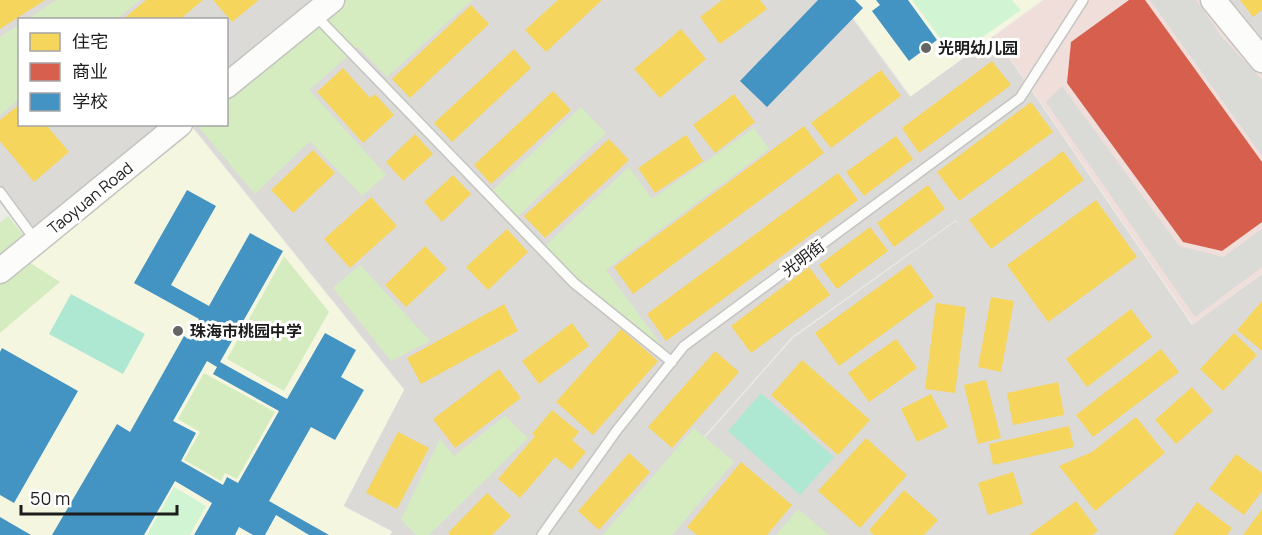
<svg xmlns="http://www.w3.org/2000/svg" width="1262" height="535" font-family="Manrope,'Noto Sans SC',sans-serif">
	<rect width="100%" height="100%" fill="#ecebe5"/>
	<path fill="#dbdad7" d="M0,0H329L227,84L226,20H20V124L177,125L36,239L0,190Z
		M335,0H839L910,97L994,36L1192,325L1262,274V535H619L793,338L956,221L964,232L956,220L792,337L617,535H390L392,531L344,506L404,389L191,125L226,124L227,88Z
		M1215,0H1262V58Z"/>
	<path fill="#efded9" d="M1044,0H1207L1262,67V273L1193,324L995,36Z"/>
	<path fill="#f5f6e0" d="M840,0H1042L911,96Z
		M190,125L404,390L343,506L392,532L390,535H0V273Z"/>
	<path fill="#d5ecc1" d="M56,0H140L117,19H28Z
		M346,0H472L387,77L358,47L309,90L386,175L362,196L310,141L255,194L197,125L226,124L227,98Z
		M19,25V99L0,115V37Z
		M581,107L606,133L517,217L492,191Z
		M754,128L769,149L606,270L662,346L579,281L545,246L629,167L652,199Z
		M8,216L28,241L0,263V223Z
		M284,256L329,312L284,391L227,359Z
		M24,259L60,282L0,333V279Z
		M360,265L430,341L391,361L333,288Z
		M204,373L275,412L237,479L225,473L221,481L184,460L200,432L178,419Z
		M505,416L528,438L429,535H416L401,519L440,439L454,456Z
		M694,428L734,462L672,535H603Z
		M798,509L829,535H776Z"/>
	<path fill="#d1f4d3" d="M912,0H1012L1021,10L954,57Z
		M174,487L206,506L190,535H147Z"/>
	<path fill="#aee7d2" d="M71,294L145,334L123,374L49,334Z
		M761,393L834,457L800,495L728,431Z"/>
	<path fill="#dadad7" d="M1150,0H1196L1221,36L1262,80V156Z
		M1062,86L1179,246L1223,257L1262,229V267L1195,317L1046,102Z
		M543,492L588,535H501Z"/>
	<path fill="#f6d55c" d="M0,0H45L0,29Z
		M146,0H203L179,20H122Z
		M213,0H259L232,22Z
		M558,0H602L546,52L525,30Z
		M722,0H760L767,9L720,44L700,17Z
		M1240,0H1262V10L1253,17Z
		M471,5L489,24L410,98L392,79Z
		M681,29L706,59L660,98L634,69Z
		M514,49L531,68L452,142L434,123Z
		M992,61L1011,85L919,153L902,128Z
		M343,68L370,98L375,94L394,115L363,143L317,92Z
		M881,70L901,96L831,148L811,123Z
		M553,91L571,110L491,184L474,165Z
		M734,94L755,122L715,153L693,125Z
		M1031,102L1053,132L959,201L937,172Z
		M20,104V124H51L48,127L69,152L34,182L0,141V120Z
		M804,126L824,153L633,294L614,267Z
		M415,134L433,154L403,181L386,162Z
		M686,135L703,161L655,193L638,168Z
		M896,136L913,159L864,196L846,172Z
		M609,139L629,160L545,238L524,216Z
		M313,150L335,173L293,213L271,190Z
		M1063,151L1084,180L991,249L969,220Z
		M838,173L858,200L666,341L647,314Z
		M453,175L471,194L442,222L424,202Z
		M928,185L945,209L894,247L877,223Z
		M371,197L397,226L350,268L324,239Z
		M1096,200L1137,257L1048,322L1007,265Z
		M870,227L888,251L837,289L819,265Z
		M507,229L528,252L488,290L466,267Z
		M425,246L447,269L406,307L385,285Z
		M910,264L934,297L839,366L815,333Z
		M809,267L830,295L751,353L731,326Z
		M991,297L1014,301L1001,372L978,367Z
		M1262,301V351L1237,330Z
		M936,303L966,307L955,393L925,389Z
		M504,304L518,331L421,384L407,358Z
		M1131,309L1152,337L1087,387L1066,359Z
		M572,323L589,346L539,384L522,361Z
		M621,329L658,361L593,435L556,402Z
		M1234,333L1257,355L1223,391L1200,369Z
		M896,339L917,368L869,402L848,373Z
		M1161,349L1179,372L1093,437L1076,415Z
		M715,351L739,372L672,448L648,427Z
		M802,360L870,420L838,455L771,395Z
		M499,369L521,398L455,448L433,419Z
		M986,380L1001,438L978,444L964,385Z
		M1058,382L1064,415L1013,425L1007,393Z
		M1192,387L1213,411L1176,444L1155,420Z
		M931,394L948,427L917,442L901,409Z
		M552,410L579,432L572,440L586,452L571,470L555,457L520,498L498,479L535,436L532,434Z
		M1136,417L1165,453L1095,511L1059,466L1092,452Z
		M1069,426L1074,447L993,465L989,444Z
		M398,432L429,448L397,509L366,493Z
		M866,438L907,475L860,528L818,491Z
		M629,453L650,472L599,530L578,511Z
		M1236,454L1262,473V491L1244,515L1209,489Z
		M741,462L792,505L767,535H697L687,527Z
		M1013,472L1023,504L988,515L978,483Z
		M904,490L938,520L924,535H874L869,530Z
		M487,493L511,516L492,535H450L448,533Z
		M1076,501L1098,531L1092,535H1029Z
		M1197,502L1232,528L1227,535H1173Z
		M1262,509V535H1243Z"/>
	<path fill="#d6604d" d="M1129,0H1145L1262,162V222L1222,251L1183,242L1067,83L1071,42Z"/>
	<path fill="#4393c3" fill-rule="evenodd" d="M818,0H855L863,8L767,107L740,81Z
		M876,0H908L937,40L909,61L872,11L880,5Z
		M187,190L216,206L171,285L209,306L250,233L283,251L220,362L287,399L325,333L356,350L341,377L364,390L335,440L311,427L269,501L329,535H309L276,515L265,535H253L239,527L235,535H194L212,503L175,481L144,535H52L117,424L130,432L184,336L188,339L199,319L134,283ZM207,361L217,367L213,374L279,411L238,483L227,477L223,485L181,461L196,433L173,421Z
		M2,348L78,391L14,503L0,495V352Z
		M0,517L31,535H0Z"/>
	<g fill="none" stroke-linecap="round" stroke-linejoin="round">
		<defs>
			<path id="service" d="M315,15L574,283L672,362
				M0,192L36,241
				M542,535L617,430L684,346L1020,98L1083,0"/>
			<path id="tertiary" d="M1213,0L1262,60
				M226,86L332,0
				M0,271L180,124"/>
		</defs>
		<use href="#service" stroke="#c4c4c1" stroke-width="12"/>
		<use href="#tertiary" stroke="#c4c4c1" stroke-width="27"/>
		<use href="#service" stroke="#fcfcfb" stroke-width="9"/>
		<use href="#tertiary" stroke="#fcfcfb" stroke-width="24"/>
	</g>
	<g fill="#656563" stroke="#fff" stroke-width="2">
		<circle cx="926" cy="48" r="6"/>
		<circle cx="178" cy="331" r="6"/>
	</g>
	<g text-anchor="middle" dominant-baseline="central" stroke-width="6" stroke-linejoin="round" paint-order="stroke">
		<g font-size="16" font-weight="bold" fill="#1d1d1d" stroke="#fff" text-anchor="start">
			<text x="938" y="48">光明幼儿园</text>
			<text x="190" y="331">珠海市桃园中学</text>
		</g>
		<g font-size="16" fill="#1d1d1d" stroke="#fff">
			<text transform="translate(90 198) rotate(-39)">Taoyuan Road</text>
			<text transform="translate(803 258) rotate(-37)">光明街</text>
		</g>
	</g>
	<rect x="18" y="18" width="210" height="108" fill="#ffffff" stroke="#a5a5a5" stroke-width="1.5"/>
	<rect x="30" y="33" width="30" height="18" fill="#f6d55c" stroke="#a5a5a5" stroke-width="1.5"/>
	<text x="72" y="48" font-size="18" fill="#1d1d1d">住宅</text>
	<rect x="30" y="63" width="30" height="18" fill="#d6604d" stroke="#a5a5a5" stroke-width="1.5"/>
	<text x="72" y="78" font-size="18" fill="#1d1d1d">商业</text>
	<rect x="30" y="93" width="30" height="18" fill="#4393c3" stroke="#a5a5a5" stroke-width="1.5"/>
	<text x="72" y="108" font-size="18" fill="#1d1d1d">学校</text>
	<path d="M21 505v9h156v-9" fill="none" stroke="#1d1d1d" stroke-width="3"/>
	<text x="30" y="505" font-size="18" fill="#1d1d1d" stroke="#ffffff" stroke-width="4.5" paint-order="stroke">50 m</text>
</svg>
